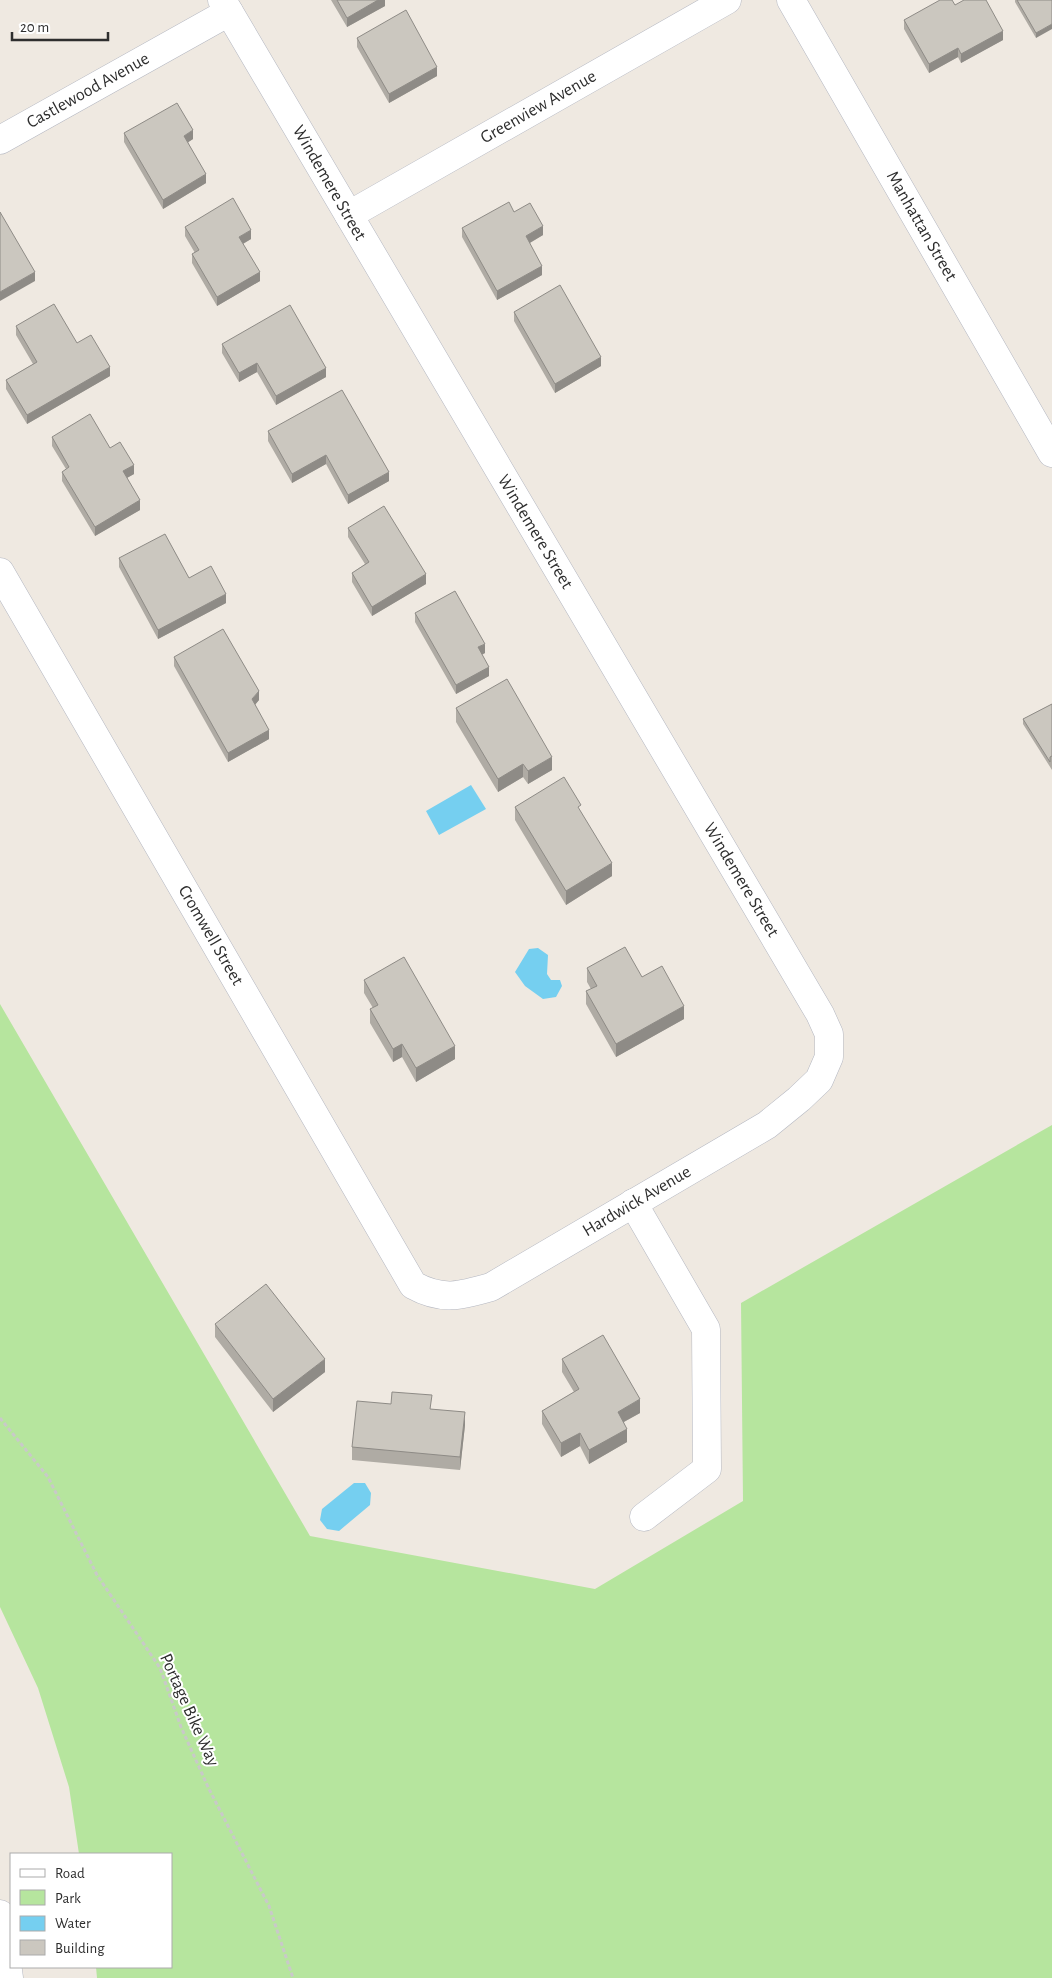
<svg xmlns="http://www.w3.org/2000/svg" width="1052" height="1978" font-family="'Alegreya Sans',sans-serif">
	<rect width="100%" height="100%" fill="#efe9e1"/>
	<path fill="#b6e59e" d="M0,1004L310,1536L595,1589L743,1501L741,1303L1052,1125V1978H97L96,1967H171V1854H79L69,1787L38,1688L0,1607Z"/>
	<path fill="#75cff0" d="M471,785L486,809L439,835L426,811Z
		M538,948L548,955L547,974L551,980H560L562,986L556,997L543,999L525,986L515,972L529,949Z
		M354,1483H365L371,1493L370,1505L339,1531L327,1529L320,1520L322,1509Z"/>
	<g fill="none" stroke-linecap="round" stroke-linejoin="round">
		<defs>
			<g id="minor">
				<path id="s1" d="M791,0L1052,453"/>
				<path id="s2" d="M0,140L229,12"/>
				<path id="s3" d="M349,215L727,0"/>
				<path id="s4" d="M0,572L413,1285C442,1301 460,1296 491,1287L767,1125L799,1099L819,1080L829,1057V1034L820,1014L222,0"/>
				<path d="M633,1203L706,1329L707,1469L644,1517"/>
				<path d="M0,1914L9,1978"/>
			</g>
		</defs>
		<use href="#minor" stroke="#b4b7c1" stroke-width="29"/>
		<path stroke="#c9c9c9" stroke-width="3" stroke-dasharray="4 2.5" stroke-linecap="butt" d="M0,1418L48,1477L97,1575L160,1668L181,1727L208,1787L269,1906L293,1978"/>
		<use href="#minor" stroke="#fff" stroke-width="28"/>
	</g>
	<path fill="#afaba4" d="M331,0H385V6L347,27Z
		M1015,0H1052L1036,38L1015,2Z
		M955,5L1003,40L961,63L958,57L929,73L904,29V20Z
		M357,38L437,76L389,103L357,47Z
		M124,133L193,139L188,142L206,183L163,209L124,142Z
		M514,212L543,235L530,243L542,275L497,300L462,237V228Z
		M185,227L251,239L243,244L260,281L217,306L192,263V254L195,253L185,236Z
		M514,312L601,366L555,393L514,321Z
		M16,326L77,343L110,376L27,424L6,389V380L33,364L16,335Z
		M222,344L326,377L276,405L257,372L239,382L222,353Z
		M268,431L389,481L348,504L326,464L292,483L268,441Z
		M52,437L110,448L134,474L127,478L140,510L95,536L62,481V472L66,469L52,446Z
		M348,528L426,584L372,616L352,582V573L365,564L348,537Z
		M119,558L189,578L226,603L158,639L119,567Z
		M415,613L485,653L482,655L489,676L456,694L415,622Z
		M174,657L259,700L255,705L269,739L228,762L174,666Z
		M1052,704V770L1023,724V719Z
		M456,708L552,770L528,784L523,777L498,792L456,722Z
		M515,807L612,876L566,905L515,820Z
		M587,968L642,977L684,1019L616,1057L586,1004V991L591,989L587,982Z
		M364,980L455,1059L416,1082L402,1057L393,1062L370,1023V1009L373,1008L364,993Z
		M215,1324L325,1372L273,1412L215,1337Z
		M562,1359L640,1413L624,1422L627,1442L589,1464L580,1446L561,1457L542,1424V1411L574,1392L562,1372Z
		M432,1409L465,1425L460,1470L352,1460V1447Z"/>
	<path fill="#8e8b86" d="M378,0H385V6L347,27V18Z
		M1052,24V29L1036,38V33Z
		M1003,31V40L961,63V54Z
		M958,48V57L929,73V64Z
		M437,67V76L389,103V94Z
		M193,130V139L184,145V136Z
		M206,174V183L163,209V200Z
		M543,226V235L526,245V236Z
		M251,230V239L239,246V237Z
		M542,266V275L497,300V291Z
		M35,272V281L0,301V292Z
		M260,272V281L217,306V297Z
		M601,357V366L555,393V384Z
		M257,363V372L239,382V373Z
		M110,367V376L27,424V415Z
		M326,368V377L276,405V396Z
		M326,455V464L292,483V474Z
		M134,465V474L123,480V471Z
		M389,472V481L348,504V495Z
		M140,500V510L95,536V527Z
		M426,574V584L372,616V607Z
		M226,594V603L158,639V630Z
		M485,644V653L478,656V647Z
		M489,667V676L456,694V685Z
		M259,691V700L252,708V699Z
		M269,730V739L228,762V753Z
		M552,757V770L528,784V771Z
		M523,764V777L498,792V779Z
		M612,863V876L566,905V891Z
		M684,1006V1019L616,1057V1044Z
		M402,1044V1057L393,1062V1049Z
		M455,1046V1059L416,1082V1068Z
		M325,1359V1372L273,1412V1399Z
		M640,1399V1413L618,1425V1412Z
		M465,1412V1425L460,1470V1457Z
		M627,1429V1442L589,1464V1450Z
		M580,1433V1446L561,1457V1443Z"/>
	<path fill="#cbc7bf" stroke="#8e8b86" d="M337,0H378L347,18Z
		M940,0H952L955,5L964,0H986L1003,31L961,54L958,48L929,64L904,20Z
		M1017,0H1052V24L1036,33Z
		M406,10L437,67L389,94L357,38Z
		M177,103L193,130L184,136L206,174L163,200L124,133Z
		M233,198L251,230L239,237L260,272L217,297L192,254L199,250L185,227Z
		M509,202L514,212L530,203L543,226L526,236L542,266L497,291L462,228Z
		M0,212L35,272L0,292Z
		M560,285L601,357L555,384L514,312Z
		M54,304L77,343L91,335L110,367L27,415L6,380L37,362L16,326Z
		M290,305L326,368L276,396L257,363L239,373L222,344Z
		M342,390L389,472L348,495L326,455L292,474L268,431Z
		M90,414L110,448L120,442L134,465L123,471L140,500L95,527L62,472L69,467L52,437Z
		M384,506L426,574L372,607L352,573L369,562L348,528Z
		M165,534L189,578L211,566L226,594L158,630L119,558Z
		M455,591L485,644L478,647L489,667L456,685L415,613Z
		M223,629L259,691L252,699L269,730L228,753L174,657Z
		M507,679L552,757L528,771L523,764L498,779L456,708Z
		M1052,704V756L1050,757V762L1023,719Z
		M564,777L581,805L578,807L612,863L566,891L515,807Z
		M625,947L642,977L662,966L684,1006L616,1044L586,991L597,986L587,968Z
		M404,957L455,1046L416,1068L402,1044L393,1049L370,1009L378,1005L364,980Z
		M266,1284L325,1359L273,1399L215,1324Z
		M603,1335L640,1399L618,1412L627,1429L589,1450L580,1433L561,1443L542,1411L579,1389L562,1359Z
		M392,1392L432,1395L430,1409L465,1412L460,1457L352,1447L357,1401L391,1404Z"/>
	<g text-anchor="middle" dominant-baseline="central" stroke-width="4" stroke-linejoin="round" paint-order="stroke">
		<g font-size="18" fill="#2e2e2e" stroke="#fff">
			<text stroke="none"><textPath href="#s2" startOffset="101">Castlewood Avenue</textPath></text>
			<text stroke="none"><textPath href="#s3" startOffset="218">Greenview Avenue</textPath></text>
			<text transform="translate(329 183) rotate(60)">Windemere Street</text>
			<text stroke="none"><textPath href="#s1" startOffset="261">Manhattan Street</textPath></text>
			<text transform="translate(535 532) rotate(59)">Windemere Street</text>
			<text transform="translate(741 880) rotate(59)">Windemere Street</text>
			<text stroke="none"><textPath href="#s4" startOffset="420">Cromwell Street</textPath></text>
			<text stroke="none"><textPath href="#s4" startOffset="1074">Hardwick Avenue</textPath></text>
			<text transform="translate(189 1710) rotate(66)">Portage Bike Way</text>
		</g>
	</g>
	<rect x="10" y="1853" width="162" height="115" fill="#ffffff" stroke="#ababab"/>
	<rect x="20" y="1869" width="25" height="8" fill="#ffffff" stroke="#ababab"/>
	<text x="55" y="1878" font-size="15" fill="#2e2e2e">Road</text>
	<rect x="20" y="1890" width="25" height="15" fill="#b6e59e" stroke="#ababab"/>
	<text x="55" y="1903" font-size="15" fill="#2e2e2e">Park</text>
	<rect x="20" y="1916" width="25" height="15" fill="#75cff0" stroke="#ababab"/>
	<text x="55" y="1928" font-size="15" fill="#2e2e2e">Water</text>
	<rect x="20" y="1940" width="25" height="15" fill="#cbc7bf" stroke="#ababab"/>
	<text x="55" y="1953" font-size="15" fill="#2e2e2e">Building</text>
	<path d="M12 32v8h96v-8" fill="none" stroke="#2e2e2e" stroke-width="2.5"/>
	<text x="20" y="32" font-size="15" fill="#2e2e2e" stroke="#ffffff" stroke-width="4" paint-order="stroke">20 m</text>
</svg>
